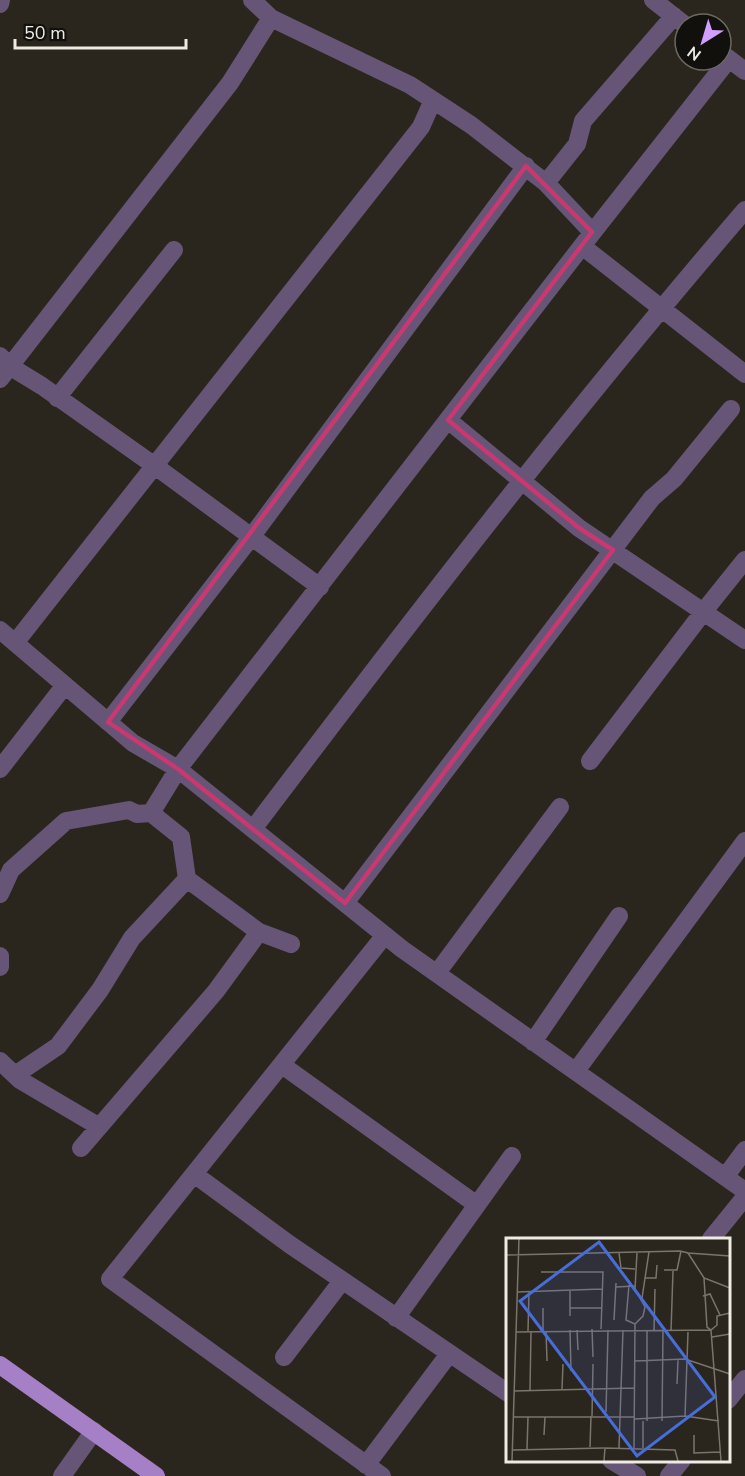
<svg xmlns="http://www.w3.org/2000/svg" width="745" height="1476" font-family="'Nunito Sans',sans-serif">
	<rect width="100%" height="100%" fill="#2b261d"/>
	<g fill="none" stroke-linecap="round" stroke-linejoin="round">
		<path stroke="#665576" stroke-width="18" d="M252,0L271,18L410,85L471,125L546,183L592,232
			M653,0L685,25
			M0,4L1,0
			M721,53L745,71
			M546,183L577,144L583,121L674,16
			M582,246L745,374
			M0,356L11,367L42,386L155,466L320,587
			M0,379L230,83L271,18
			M57,398L174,250
			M448,420L579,528L745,640
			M0,630L133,743L178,769L402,949L745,1191
			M15,643L421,127L433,100
			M108,722L252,536L526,166
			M590,761L704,611L745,560
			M0,769L65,685
			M253,829C412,619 573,410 745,210
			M187,879L259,932L291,944
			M0,894L11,870L66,821L129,810L137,814L151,813L178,769L582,246L729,59
			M345,903L652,498L674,479L731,409
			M0,956V967
			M437,973L560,807
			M533,1042L619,916
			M0,1061L20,1080L98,1126
			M282,1065L477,1205
			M576,1071L745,841
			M15,1075L58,1046L100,990L132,938L187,879L181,837L151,813
			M81,1148L216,991L259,932
			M194,1174L289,1244L508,1393
			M725,1177L745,1150
			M711,1239L745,1197
			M396,1318L512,1156
			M284,1357L342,1281
			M728,1400L745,1379
			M611,1460L637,1476
			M366,1465L449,1354
			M62,1476L94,1431
			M382,1476L110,1279L385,935
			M669,1476L682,1460"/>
		<path stroke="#a680c6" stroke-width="18" d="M0,1365L156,1476"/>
	</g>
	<path fill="none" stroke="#c93870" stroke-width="4.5" stroke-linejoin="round" d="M526,166L592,232L448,420L579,528L613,550L345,903L178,769L108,722Z"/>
	<g transform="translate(506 1238)">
		<rect width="224" height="224" fill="#2b261d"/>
		<path fill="none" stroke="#79756d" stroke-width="1.5" d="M113,15L115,30L129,31M182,15L224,18M0,17L174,13L182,15L198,40L224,50M158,32H171L175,13M35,34H97L95,91M139,40H150L151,27M198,40L201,89L205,92L211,87V78L224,75M123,47L120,82L129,86M110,49L129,48M64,52V78M11,54L96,51M197,58L204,56L214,77M136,60L143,14M64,70H96M108,82L110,45M86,91L87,119M64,92L65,133M71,92L72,112M141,92V183M148,92L149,51M22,93L23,54M37,93V70M40,93L41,123M165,93L167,33M10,94L205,92L215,223M206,99L224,96M129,123L179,121L224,136M171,146L172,122M56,151L57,126M24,152L25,93M8,153L129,150M100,174L102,92M86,178L87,126M179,178L182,94M8,179H129M129,181L179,178L213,183M156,183L157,93M38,197L39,179M188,197V215L214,214M84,209L85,178M113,210L117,92M128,210L129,86L137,78L139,69L129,51L131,15M137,210V183M21,211L22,179M7,212L98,210M6,223L13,0M98,223L99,210L169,212L172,223"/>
		<path fill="#476ddb" fill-opacity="0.15" stroke="#476ddb" stroke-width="3" d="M93,4L209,159L131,218L14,63Z"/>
		<rect width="224" height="224" fill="none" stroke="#eeebe5" stroke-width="3"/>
	</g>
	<g transform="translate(703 42) rotate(217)"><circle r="28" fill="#12100c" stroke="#6a6863" stroke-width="1.5"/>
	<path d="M0-4.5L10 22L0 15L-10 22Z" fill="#d19dfe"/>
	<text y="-9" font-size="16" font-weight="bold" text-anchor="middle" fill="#eeebe5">N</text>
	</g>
	<path d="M15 39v9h171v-9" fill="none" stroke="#eeebe5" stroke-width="3"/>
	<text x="24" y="39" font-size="18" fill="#eeebe5" stroke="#12100c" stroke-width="4.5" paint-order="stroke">50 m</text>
</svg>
